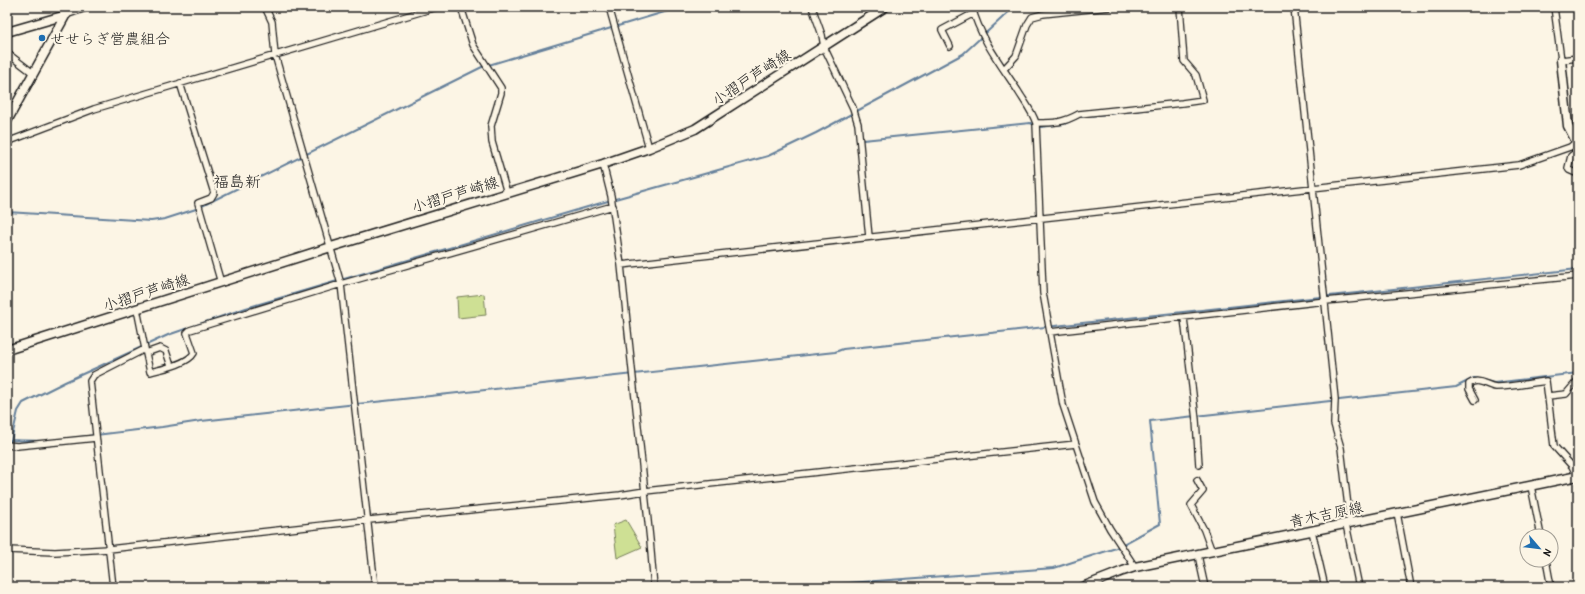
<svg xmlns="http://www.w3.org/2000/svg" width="1585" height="594" font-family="'Patrick Hand','Klee One',sans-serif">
	<rect width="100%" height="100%" fill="#fcf5e5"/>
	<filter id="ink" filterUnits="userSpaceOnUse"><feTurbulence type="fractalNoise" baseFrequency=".025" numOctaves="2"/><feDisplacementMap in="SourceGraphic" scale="8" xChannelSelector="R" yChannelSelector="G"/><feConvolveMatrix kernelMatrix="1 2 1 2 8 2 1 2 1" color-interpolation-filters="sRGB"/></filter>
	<g filter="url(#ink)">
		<path fill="#cee094" stroke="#757e58" d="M484,294L486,315L458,318L457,297Z
			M626,520L642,547L617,558L613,525Z"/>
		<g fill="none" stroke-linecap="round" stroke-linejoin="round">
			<path stroke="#65809b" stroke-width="2" d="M863,140L1030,123L1041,127L1064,124L1079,117L1154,109
				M7,212L151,221L165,219L196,209L482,67L681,7
				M71,438L162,427L201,421L835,352L843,349L1578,269
				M7,440L45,441
				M11,441L18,411L23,403L65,382L168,335L246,308L601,203L768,156L816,133L963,54L1014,7
				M794,587L1054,568L1116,548L1160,524L1150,421L1456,387L1474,378L1494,383L1578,373
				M1575,587H1578"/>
			<defs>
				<path id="street" d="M265,7L272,22L275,55L341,284L375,587
					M461,7L473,45L501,88V93L491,126L492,142L507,193
					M609,7L649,148
					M812,7L822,35L824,47L853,108L858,124L869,237
					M972,7C980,38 1001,65 1018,91C1024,101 1032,111 1036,123L1043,293L1063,405L1095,502L1110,529L1135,567
					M1294,7L1335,399L1334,424L1341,448L1350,523
					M1554,7L1561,60L1578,58
					M66,15L89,7
					M950,46L942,30L974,13
					M7,53L33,73
					M1004,69L1016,56L1027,25L1032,17L1043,14L1109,7
					M180,83L214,193L211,198L198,203L221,283
					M1036,123C1054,123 1063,123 1079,114L1182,103L1203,100L1196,75L1184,61L1180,7
					M7,142L94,109L437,7
					M1578,151L1571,156L1568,168L1569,170L1578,174
					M603,164L611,196L621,265L650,540L654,587
					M621,265L1519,165L1570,147L1576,142
					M1184,318L1196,420L1199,465
					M1050,332L1326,301L1578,276
					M145,349L150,372C162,369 188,364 194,353L187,333L190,330L341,284L613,206
					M146,353L160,348L166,351L171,366
					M1548,396L1566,394L1578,380
					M1475,400L1469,389V384C1479,377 1486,386 1496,387C1512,387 1530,383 1546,381L1554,446L1572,466L1577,476
					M7,445L17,446L96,438
					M1197,480L1203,491L1191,505L1204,530L1212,552
					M1531,486L1541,536
					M1397,513L1411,587
					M1346,524L1359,587
					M1312,531L1325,587
					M7,550L55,552L109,549L369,520L620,495L645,491L1076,444
					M1198,555L1205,587
					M1546,560L1551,587
					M113,587L90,381L94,375L145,349L137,309"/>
				<path id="secondary" d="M7,32L66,15
					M1561,60L1568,126L1578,145
					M7,121L70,7
					M7,350L331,247L603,164L649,148L695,129L885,7
					M1082,587L1123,571L1135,567L1578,476"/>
			</defs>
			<use href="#street" stroke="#1c1c1c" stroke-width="8"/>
			<use href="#secondary" stroke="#1c1c1c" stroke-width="11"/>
			<use href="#street" stroke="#fcf5e5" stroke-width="5.5"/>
			<use href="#secondary" stroke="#fcf5e5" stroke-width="8"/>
		</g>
	</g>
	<circle fill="#1f6fb2" stroke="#fcf5e5" stroke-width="1.5" cx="42" cy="38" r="4"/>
	<g text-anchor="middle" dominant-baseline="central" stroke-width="4" stroke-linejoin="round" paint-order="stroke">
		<g font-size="15" fill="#1c1c1c" stroke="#fcf5e5" text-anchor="start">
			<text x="50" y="38">せせらぎ営農組合</text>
		</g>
		<g font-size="15" fill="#1c1c1c" stroke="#fcf5e5">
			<text transform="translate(751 77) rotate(-33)">小摺戸芦崎線</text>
			<text transform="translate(455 194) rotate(-17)">小摺戸芦崎線</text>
			<text transform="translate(146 292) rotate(-18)">小摺戸芦崎線</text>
			<text transform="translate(1326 514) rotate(-12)">青木吉原線</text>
		</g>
		<g font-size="16" fill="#1c1c1c" stroke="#fcf5e5">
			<text x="237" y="181">福島新</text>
		</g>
	</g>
	<rect width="1585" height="594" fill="none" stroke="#fcf5e5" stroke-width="24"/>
	<rect x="12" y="12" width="1561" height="570" fill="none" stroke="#1c1c1c" stroke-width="1.5" filter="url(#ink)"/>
	<g transform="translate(1539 548) rotate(118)"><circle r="19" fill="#fcf5e5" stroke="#a29e95"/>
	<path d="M0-3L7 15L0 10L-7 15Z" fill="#1f6fb2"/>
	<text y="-6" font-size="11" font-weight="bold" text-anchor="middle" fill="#1c1c1c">N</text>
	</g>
</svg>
